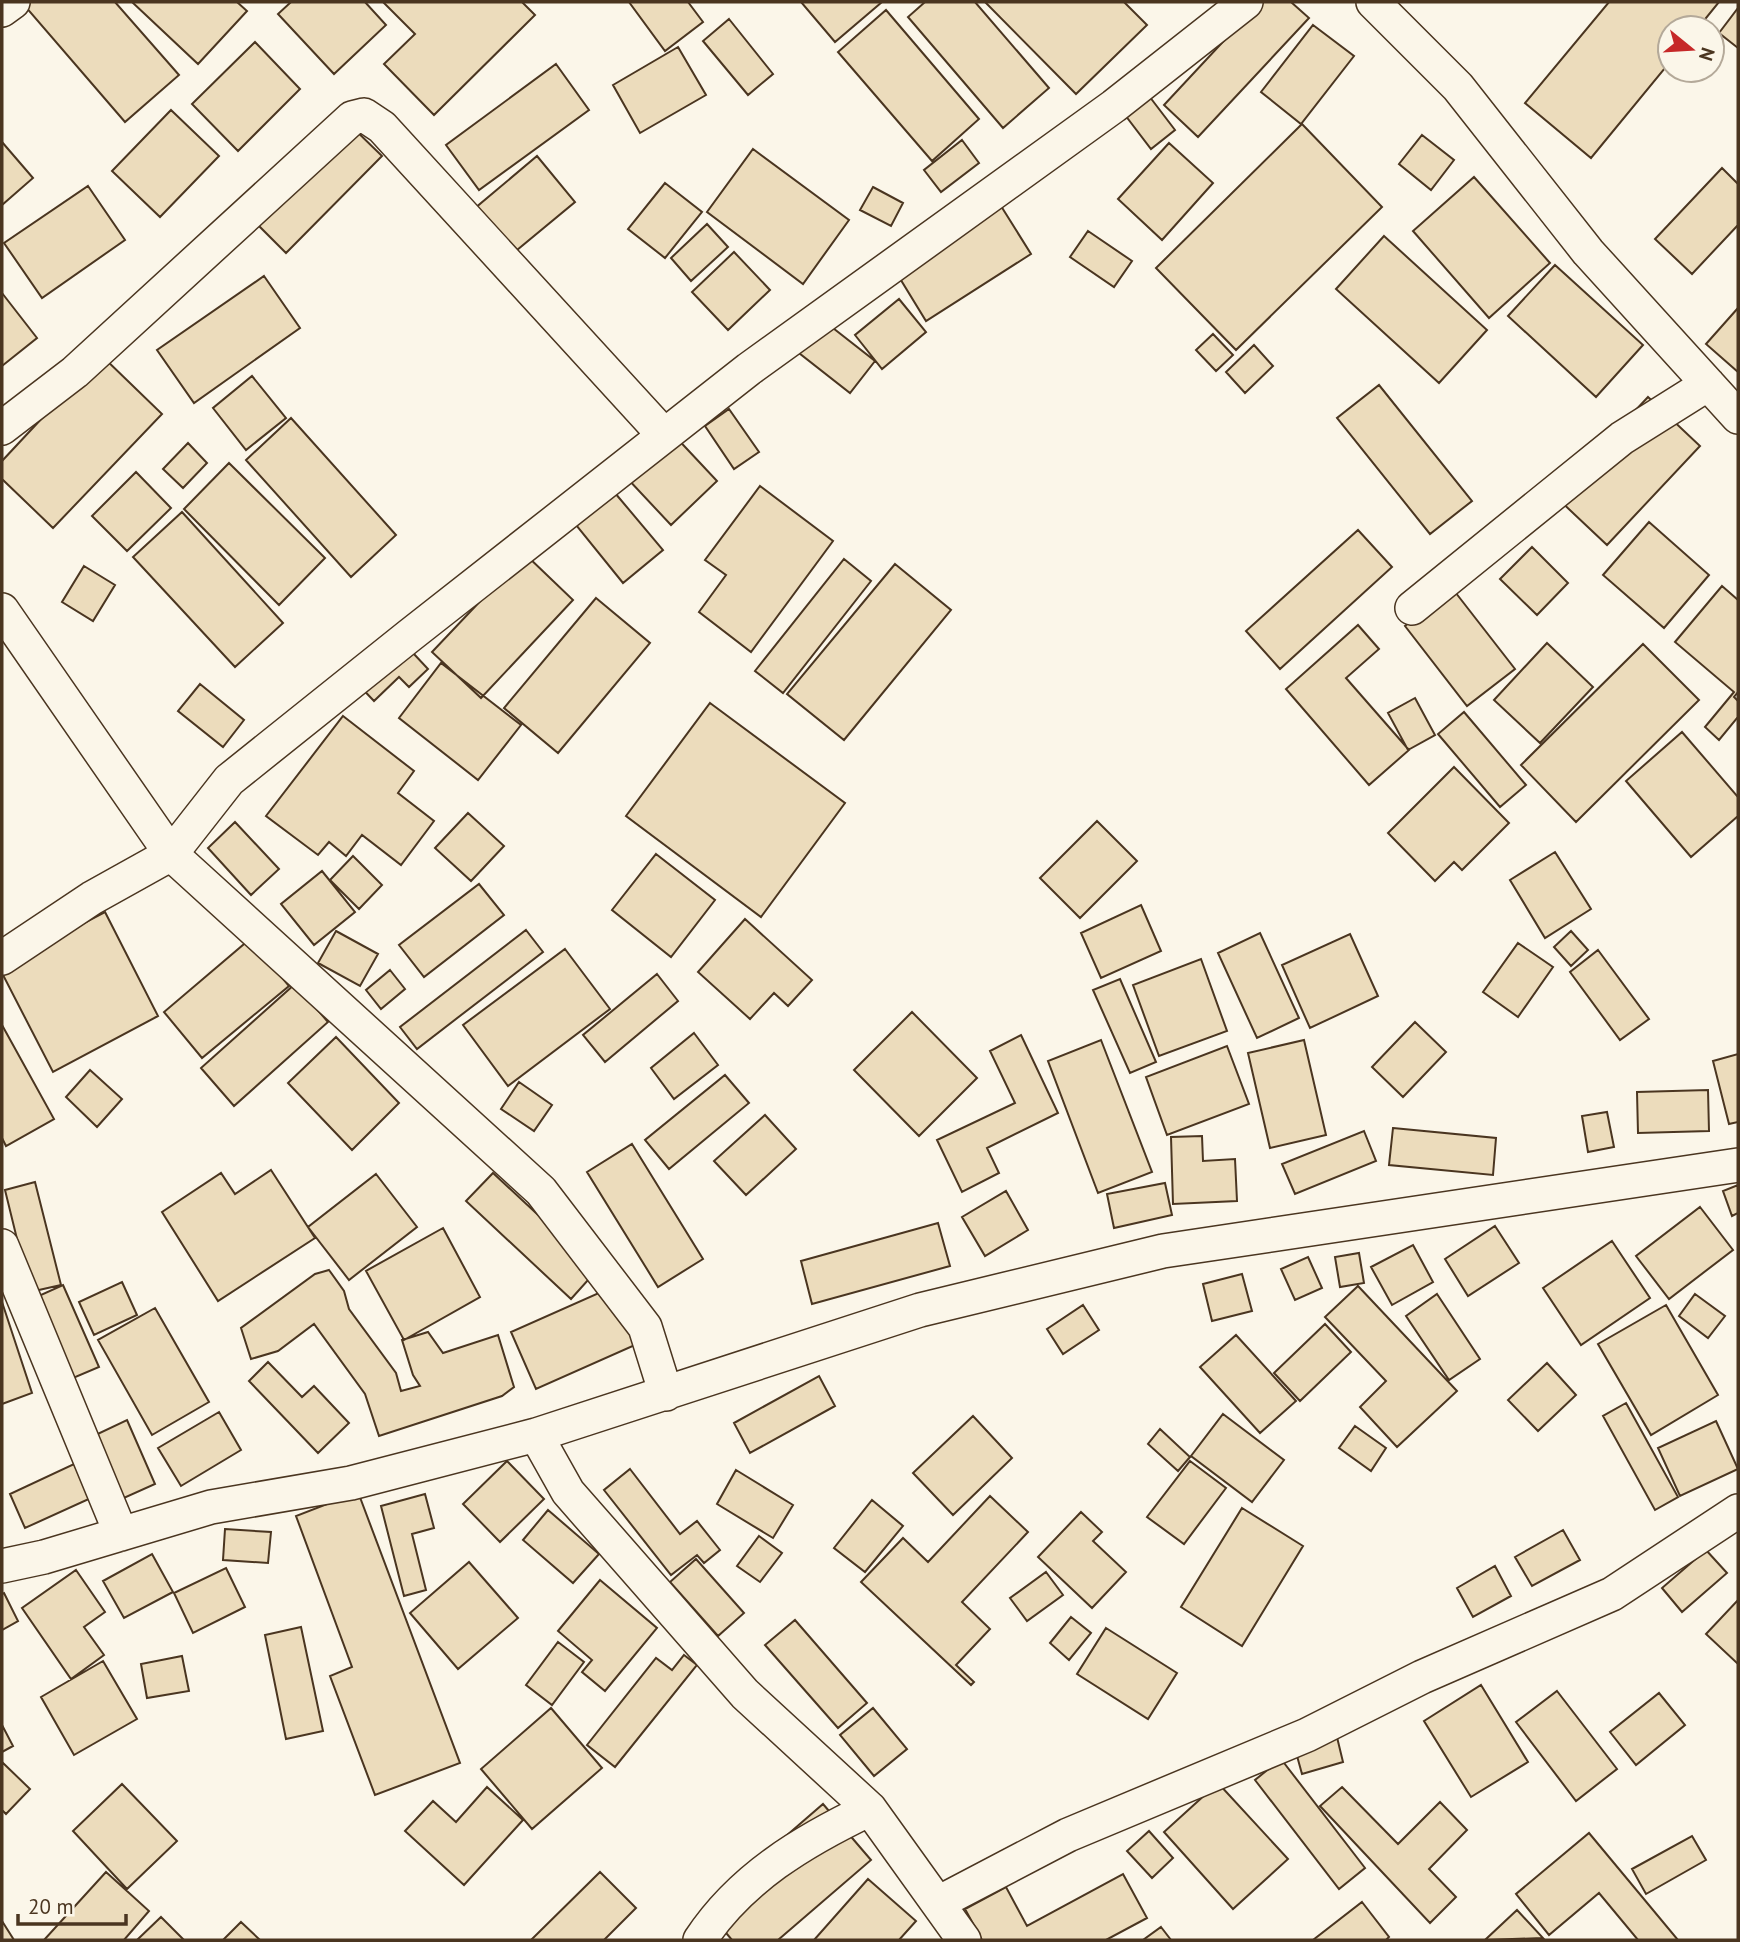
<svg xmlns="http://www.w3.org/2000/svg" width="1740" height="1942" font-family="'PT Sans',sans-serif">
	<rect width="100%" height="100%" fill="#fbf6e9"/>
	<path fill="#ecdcbc" stroke="#4a3520" stroke-width="2" d="M28,2H115L179,75L125,122L24,5Z
		M132,2H237L247,11L198,64Z
		M291,2H365L386,25L334,74L278,14Z
		M383,2H522L535,15L434,115L384,64L415,34Z
		M629,2H688L703,22L665,51Z
		M801,2H882L835,42Z
		M925,2H975L1049,88L1003,128L908,17Z
		M985,2H1124L1147,25L1076,94Z
		M1260,2H1291L1309,18L1198,137L1164,105Z
		M1609,2H1719L1698,28H1670V62L1591,158L1525,103Z
		M1738,8V48L1719,33Z
		M886,10L979,119L932,161L838,52Z
		M729,19L773,74L748,95L703,41Z
		M1313,25L1354,56L1301,124L1261,92Z
		M255,42L300,89L238,151L192,104Z
		M678,47L706,95L640,133L613,85Z
		M556,64L589,110L479,190L446,145Z
		M1146,92L1175,130L1151,149L1122,111Z
		M171,110L219,156L160,217L112,171Z
		M345,120L382,156L286,253L250,217Z
		M1302,124L1382,207L1236,350L1156,268Z
		M1422,135L1454,160L1431,190L1399,164Z
		M962,140L979,163L941,192L924,170Z
		M2,142L33,178L2,205Z
		M1169,143L1213,183L1162,240L1118,199Z
		M753,149L849,220L803,284L707,212Z
		M537,156L575,202L511,255L474,209Z
		M1722,168L1738,184V225L1692,274L1655,239Z
		M1474,177L1550,263L1489,318L1413,231Z
		M665,183L702,212L665,258L628,229Z
		M88,186L125,240L42,298L4,243Z
		M873,187L903,203L891,226L860,210Z
		M1001,206L1031,254L926,321L896,272Z
		M707,224L728,247L691,281L671,258Z
		M1088,231L1132,261L1114,287L1070,257Z
		M1384,236L1487,330L1439,383L1336,289Z
		M734,252L770,290L728,330L692,292Z
		M1555,265L1643,345L1596,397L1508,316Z
		M264,276L300,328L194,403L157,350Z
		M2,293L37,338L2,366Z
		M899,299L926,332L882,369L855,335Z
		M1738,308V372L1706,344Z
		M824,321L875,361L850,393L799,353Z
		M1213,334L1233,355L1216,371L1196,350Z
		M1254,345L1273,366L1245,393L1226,372Z
		M101,355L162,414L53,528L2,479V461Z
		M252,376L286,418L246,450L213,408Z
		M1379,385L1472,501L1430,534L1337,418Z
		M1648,397L1700,446L1607,545L1555,496Z
		M729,409L759,452L734,469L705,426Z
		M291,418L396,535L351,577L246,460Z
		M672,433L717,481L671,525L626,477Z
		M188,443L207,463L183,488L163,469Z
		M229,463L325,558L279,605L184,509Z
		M136,472L171,508L127,551L92,516Z
		M760,486L833,541L751,652L699,612L726,575L705,560Z
		M615,493L663,550L623,583L576,525Z
		M182,512L283,623L235,667L133,557Z
		M1649,522L1709,575L1664,628L1603,575Z
		M1358,530L1392,567L1280,669L1246,631Z
		M1532,547L1568,583L1537,615L1500,579Z
		M525,554L573,600L481,698L432,652Z
		M844,559L871,581L783,693L755,671Z
		M895,564L951,610L844,740L787,694Z
		M84,566L115,585L93,621L62,602Z
		M1722,586L1738,600V692L1734,697L1738,701V717L1719,740L1705,727L1734,692L1675,642Z
		M1452,588L1515,669L1467,706L1405,626Z
		M596,598L650,643L558,753L504,708Z
		M1358,625L1379,649L1346,678L1409,750L1369,785L1286,689Z
		M398,637L428,669L409,687L399,677L374,701L353,679Z
		M1547,643L1593,687L1540,743L1494,700Z
		M1643,644L1699,700L1576,822L1521,765Z
		M441,663L521,725L478,780L399,718Z
		M200,684L244,720L223,747L178,711Z
		M1415,698L1435,735L1408,750L1388,713Z
		M710,703L845,803L761,917L626,816Z
		M1464,712L1526,785L1500,807L1438,734Z
		M343,716L414,771L398,793L434,821L401,865L362,835L346,856L329,842L318,855L266,816Z
		M1682,732L1738,797V816L1691,857L1626,781Z
		M1454,767L1509,823L1462,870L1454,862L1435,881L1388,833Z
		M468,813L504,846L471,881L435,848Z
		M1097,821L1137,861L1080,918L1040,878Z
		M235,822L279,869L251,895L208,848Z
		M1555,852L1591,909L1545,938L1510,880Z
		M656,854L715,900L671,957L612,910Z
		M353,856L382,885L359,909L330,880Z
		M322,871L355,912L314,945L281,904Z
		M479,884L504,915L424,977L399,945Z
		M1141,905L1161,951L1101,978L1081,933Z
		M105,912L158,1016L53,1072L2,973V966Z
		M745,919L812,980L788,1006L774,993L750,1019L698,972Z
		M526,930L543,952L417,1049L400,1027Z
		M336,931L378,954L360,986L318,963Z
		M1571,931L1588,950L1571,966L1554,947Z
		M1260,933L1299,1018L1257,1038L1218,953Z
		M1350,934L1378,996L1310,1028L1282,965Z
		M250,939L289,986L202,1058L164,1012Z
		M1518,943L1553,967L1518,1017L1483,992Z
		M565,949L610,1009L508,1086L463,1025Z
		M1598,950L1649,1019L1620,1040L1570,972Z
		M1201,959L1227,1031L1159,1056L1133,985Z
		M390,970L405,989L381,1009L366,990Z
		M657,974L678,1001L605,1062L583,1035Z
		M1120,979L1156,1062L1130,1073L1093,990Z
		M295,984L328,1022L234,1106L201,1068Z
		M912,1012L977,1078L919,1136L854,1070Z
		M1415,1022L1446,1052L1403,1097L1372,1067Z
		M2,1025L54,1119L6,1146L2,1138Z
		M694,1033L718,1065L674,1099L651,1068Z
		M1021,1035L1058,1113L987,1148L999,1173L962,1192L937,1140L1015,1103L990,1051Z
		M336,1037L399,1103L352,1150L288,1083Z
		M1101,1040L1152,1172L1098,1193L1048,1061Z
		M1304,1040L1326,1135L1270,1148L1248,1053Z
		M1227,1046L1249,1104L1167,1135L1146,1077Z
		M1738,1054V1122L1729,1124L1713,1061Z
		M90,1070L122,1099L97,1127L66,1097Z
		M725,1075L749,1103L669,1169L645,1140Z
		M519,1082L552,1105L534,1131L501,1109Z
		M1708,1090L1709,1131L1638,1133L1637,1092Z
		M1607,1112L1614,1147L1588,1152L1582,1116Z
		M765,1115L796,1149L746,1195L714,1161Z
		M1393,1128L1496,1138L1493,1175L1389,1165Z
		M1364,1131L1376,1161L1295,1194L1282,1164Z
		M1202,1136L1203,1161L1235,1159L1237,1201L1173,1204L1171,1137Z
		M632,1144L703,1259L658,1287L587,1172Z
		M271,1170L315,1238L218,1301L162,1212L221,1173L235,1194Z
		M493,1173L597,1270L571,1299L466,1201Z
		M376,1174L417,1227L349,1280L308,1227Z
		M35,1182L61,1285L30,1292L5,1190Z
		M1165,1183L1172,1215L1114,1228L1107,1194Z
		M1738,1185V1213L1732,1216L1723,1191Z
		M1006,1191L1028,1230L985,1256L962,1217Z
		M1700,1207L1733,1250L1669,1299L1636,1256Z
		M938,1223L950,1266L812,1304L801,1261Z
		M1495,1226L1519,1263L1468,1296L1445,1259Z
		M443,1228L480,1297L404,1340L366,1271Z
		M1612,1241L1650,1298L1581,1345L1543,1288Z
		M1413,1245L1433,1282L1392,1305L1371,1267Z
		M1359,1253L1364,1283L1340,1287L1335,1257Z
		M1308,1257L1322,1288L1295,1300L1281,1269Z
		M329,1270L344,1291L349,1309L396,1373L401,1391L420,1386L413,1375L402,1340L428,1332L443,1353L498,1335L514,1387L502,1396L379,1436L365,1394L314,1324L278,1351L251,1359L241,1328L315,1274Z
		M1242,1274L1252,1311L1212,1321L1203,1284Z
		M122,1282L137,1315L94,1335L79,1302Z
		M63,1285L99,1367L59,1384L23,1303Z
		M1358,1286L1457,1391L1397,1447L1360,1407L1386,1381L1325,1317Z
		M610,1288L635,1345L536,1389L511,1332Z
		M1437,1294L1480,1359L1449,1380L1406,1316Z
		M1695,1294L1725,1316L1708,1338L1679,1316Z
		M2,1302L32,1393L2,1404Z
		M1083,1305L1099,1330L1063,1354L1047,1329Z
		M1666,1305L1718,1395L1651,1435L1598,1344Z
		M155,1308L209,1402L152,1435L98,1340Z
		M1325,1324L1351,1352L1300,1401L1274,1373Z
		M1236,1335L1296,1401L1260,1433L1200,1367Z
		M268,1362L302,1397L314,1386L349,1423L318,1453L249,1381Z
		M1547,1363L1576,1395L1538,1431L1508,1400Z
		M819,1376L835,1406L750,1453L734,1423Z
		M1626,1403L1678,1497L1655,1510L1603,1416Z
		M219,1412L241,1450L181,1486L158,1448Z
		M1223,1414L1284,1460L1252,1502L1191,1456Z
		M973,1416L1012,1458L953,1515L913,1473Z
		M127,1420L155,1484L115,1502L87,1439Z
		M1716,1421L1738,1469L1680,1496L1658,1448Z
		M1355,1426L1386,1448L1371,1471L1339,1448Z
		M1160,1429L1190,1457L1178,1471L1148,1444Z
		M507,1461L544,1499L500,1542L463,1504Z
		M1190,1461L1226,1488L1184,1544L1147,1517Z
		M74,1464L91,1498L25,1528L10,1494Z
		M630,1469L680,1534L697,1521L720,1550L704,1563L697,1555L671,1575L604,1490Z
		M736,1470L793,1505L773,1538L717,1504Z
		M358,1492L460,1763L375,1795L330,1676L352,1667L296,1516Z
		M425,1494L434,1528L412,1534L426,1590L404,1596L381,1506Z
		M990,1496L1028,1532L962,1602L990,1629L956,1665L974,1682L971,1685L861,1582L903,1538L928,1562Z
		M872,1500L903,1526L865,1572L834,1548Z
		M1242,1508L1303,1546L1242,1646L1181,1607Z
		M548,1510L599,1554L573,1583L523,1540Z
		M1081,1512L1102,1532L1093,1541L1126,1572L1092,1608L1038,1557Z
		M225,1529L271,1532L268,1563L223,1560Z
		M1563,1530L1580,1560L1532,1586L1515,1557Z
		M759,1536L782,1553L760,1582L737,1566Z
		M1706,1550L1727,1573L1682,1612L1662,1588Z
		M152,1554L173,1592L124,1618L103,1581Z
		M696,1559L744,1613L718,1636L670,1582Z
		M469,1562L518,1618L458,1669L410,1613Z
		M1495,1566L1511,1596L1473,1617L1457,1588Z
		M226,1568L245,1607L193,1633L174,1593Z
		M76,1570L105,1612L84,1627L104,1655L71,1679L22,1608Z
		M1046,1572L1063,1595L1027,1621L1010,1598Z
		M600,1580L657,1628L605,1691L582,1672L592,1660L558,1631Z
		M4,1593L18,1621L2,1630V1594Z
		M1738,1600V1664L1706,1634Z
		M1071,1617L1091,1633L1069,1660L1050,1643Z
		M795,1620L867,1703L838,1728L765,1645Z
		M301,1627L323,1731L286,1739L265,1635Z
		M1106,1628L1177,1673L1148,1719L1077,1674Z
		M558,1642L584,1662L552,1705L526,1685Z
		M684,1655L697,1665L615,1767L587,1745L656,1658L672,1670Z
		M182,1656L189,1691L147,1698L141,1664Z
		M103,1661L137,1719L74,1755L41,1697Z
		M1481,1685L1528,1762L1471,1797L1424,1721Z
		M1557,1691L1617,1769L1576,1801L1516,1722Z
		M1659,1693L1685,1725L1636,1765L1610,1732Z
		M551,1708L602,1768L532,1829L481,1769Z
		M873,1708L907,1749L874,1776L840,1735Z
		M2,1725L13,1746L2,1752Z
		M1336,1733L1343,1762L1302,1774L1294,1745Z
		M1281,1759L1365,1868L1339,1889L1255,1780Z
		M2,1762L30,1789L6,1814L2,1810Z
		M1218,1783L1288,1859L1233,1909L1164,1832Z
		M122,1784L177,1841L127,1889L73,1831Z
		M487,1787L523,1820L464,1885L405,1831L433,1801L456,1822Z
		M1342,1787L1398,1844L1440,1802L1467,1830L1429,1869L1456,1897L1430,1923L1320,1806Z
		M823,1804L871,1860L778,1940H732L704,1907Z
		M1149,1831L1173,1858L1152,1878L1127,1851Z
		M1589,1833L1678,1940H1638L1599,1893L1549,1935L1516,1894Z
		M1692,1836L1706,1860L1646,1894L1632,1869Z
		M106,1872L149,1911L124,1940H44Z
		M600,1872L636,1908L604,1940H531Z
		M1123,1874L1147,1918L1106,1940H982L965,1909L1006,1887L1027,1926Z
		M868,1879L916,1921L899,1940H814Z
		M1362,1902L1389,1937L1386,1940H1313Z
		M1517,1910L1543,1938L1485,1940Z
		M161,1917L184,1940H137Z
		M2,1921L14,1940H2Z
		M241,1922L260,1940H223Z
		M1161,1927L1171,1940H1143Z"/>
	<g fill="none" stroke-linecap="round" stroke-linejoin="round">
		<defs>
			<path id="street" d="M1373,2L1458,87L1588,252L1738,417
				M2,10L13,2
				M2,428L75,372L352,118L364,115L382,127L664,435
				M1412,608L1622,438L1708,384
				M2,610L171,854L541,1191L645,1327L666,1394
				M2,958L92,898L171,854L229,780L409,636L749,369L1114,106L1246,2
				M2,1246L121,1534
				M536,1435L568,1492L745,1694L870,1809L964,1940
				M2,1566L44,1557L211,1507L351,1483L536,1435L920,1310L1163,1251L1738,1165
				M940,1902L1068,1835L1307,1735L1422,1677L1612,1594L1738,1511
				M700,1940C741,1878 803,1841 870,1809"/>
		</defs>
		<use href="#street" stroke="#4a3520" stroke-width="36"/>
		<use href="#street" stroke="#fbf6e9" stroke-width="33"/>
	</g>
	<rect width="1740" height="1942" fill="none" stroke="#4a3520" stroke-width="7"/>
	<g transform="translate(1691 49) rotate(108)"><circle r="33" fill="#fbf6e9" stroke="#b4a999" stroke-width="2"/>
	<path d="M0-5L12 26L0 18L-12 26Z" fill="#c62828"/>
	<text y="-10" font-size="19" font-weight="bold" text-anchor="middle" fill="#4a3520">N</text>
	</g>
	<path d="M18 1914v10h108v-10" fill="none" stroke="#4a3520" stroke-width="3.5"/>
	<text x="28" y="1914" font-size="21" fill="#4a3520" stroke="#fbf6e9" stroke-width="5" paint-order="stroke">20 m</text>
</svg>
